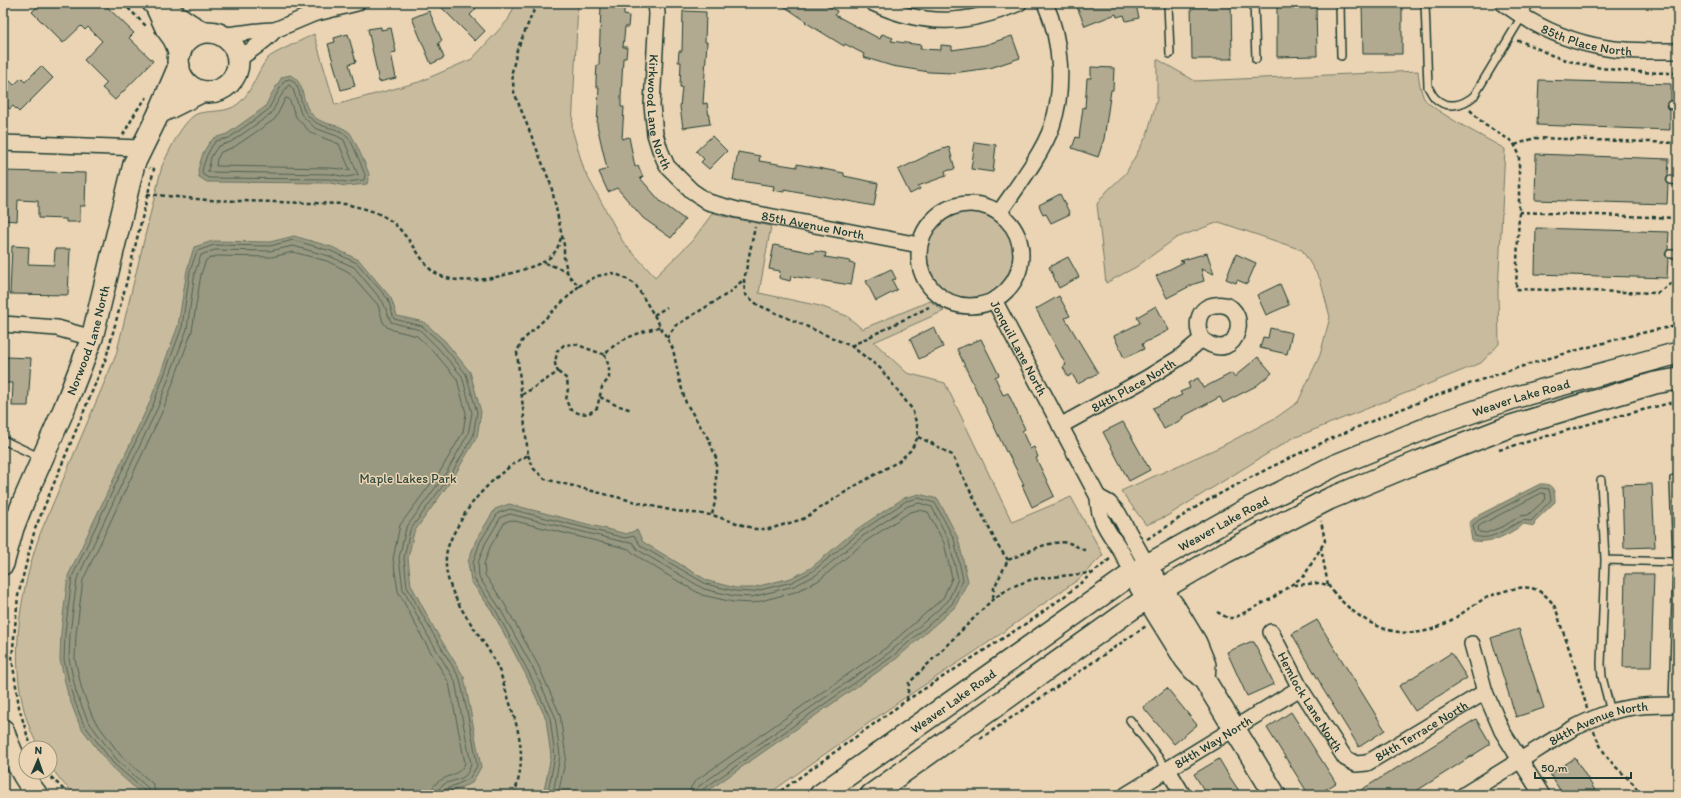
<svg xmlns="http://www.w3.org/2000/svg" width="1681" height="798" font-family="Itim,sans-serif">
	<rect width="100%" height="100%" fill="#ead4b3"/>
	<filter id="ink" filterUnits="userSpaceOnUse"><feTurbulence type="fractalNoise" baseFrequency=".025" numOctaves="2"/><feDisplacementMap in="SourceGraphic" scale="8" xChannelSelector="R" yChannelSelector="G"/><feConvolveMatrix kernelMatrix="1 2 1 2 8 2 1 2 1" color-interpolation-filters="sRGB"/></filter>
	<g filter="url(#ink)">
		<path fill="#c9bb9e" stroke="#747c69" d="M516,3H578L572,129L584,170L623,242L655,277L692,241L712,214L771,226L759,293L820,306L847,316L862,329L930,301L944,311L874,342L907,373L945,383L1012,522L1071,497L1103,555L1079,579L976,651L900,701L767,795H75L63,783L50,766V748H39C4,684 17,600 40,534L116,355L162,166C169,152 184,116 200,113C214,110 226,113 238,104C253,92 256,72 268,58C273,53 305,39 314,34L335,105L419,82L472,59L508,20Z
			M1157,59L1195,81L1418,71C1419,80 1420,89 1424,98C1429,109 1491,141 1505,149L1498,292L1499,344L1481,363L1291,439L1167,516L1146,525L1121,491L1222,446L1277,417L1298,402L1320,355L1330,317L1320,279L1302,250L1219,222L1176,238L1136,267L1106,283L1097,204L1107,191L1126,173L1147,135L1157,99Z
			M926 255a44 44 0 1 1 88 0a44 44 0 1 1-88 0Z"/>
		<path fill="#999981" stroke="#687462" d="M290,75C305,82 301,97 308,109C319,128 337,121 350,133C352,135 369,171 369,175C369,177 368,181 367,184L346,186L330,183L207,182L199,177L198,170L203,153L209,143L214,138L227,134L265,107L271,95L282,77Z
			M294,236L332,247L359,260L391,298L397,316L424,322L445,341L470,372L481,412L477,437L453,478L414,532L408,558L411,585L435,630L464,677L481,767L472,783L442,795H143L110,766L80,726L68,695L60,660L61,632L68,576L149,404L178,326L187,270L194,247L213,241L270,242Z
			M1540,484C1553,483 1555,490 1555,502L1535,521L1534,526L1524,524C1505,536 1495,543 1472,541L1469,523L1477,516Z
			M919,494L938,499L958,538L968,581L955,607L896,659L702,795H541L545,786L551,756L546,719L526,675L492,611L471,581L468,562L476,540L495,509L509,504L626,534L637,530L643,542L708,581L736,588H751L791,578L811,568L857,529L904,498Z"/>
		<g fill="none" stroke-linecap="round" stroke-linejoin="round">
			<path stroke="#506253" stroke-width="1" d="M290,79C302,85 299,102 305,112C319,132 335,124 347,136C352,140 362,167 365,175L364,180L346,182L330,179L209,178L203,175L202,170L207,155L212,146L216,141L229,138L268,110L284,81Z
				M289,85L293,89L301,114L315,128L337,136L344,140L358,175L346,177L331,174L208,172L211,157L216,149L219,146L231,142L271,114L279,99Z
				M286,98L289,99L296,117L311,133L339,144L350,170L330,168L216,166L217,159L221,152L234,147L275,119Z
				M1541,488L1549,489L1551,500L1531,521C1528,521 1524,520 1522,521C1506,527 1493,542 1475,536L1473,525L1479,520Z
				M1542,493L1545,494L1546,499L1528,515L1520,516L1504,526L1486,533L1479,532L1478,527L1482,524Z
				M145,795L144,790L113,763L83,723L72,694L64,660L65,633L72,577L153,405L182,327L190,271L197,251L214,245L270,246L293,240L331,251L357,263L388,299L394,319L422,326L442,344L466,374L477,412L473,436L450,476L410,530L404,558L407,587L432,632L460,679L473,740L477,766L469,779L444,790L442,795
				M150,795L148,788L117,760L88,721L76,692L69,659L70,633L77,579L158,407L187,329L195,272L201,255L215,250L270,251L293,246L329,256L354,267L383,302L391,322L420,330L438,348L462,376L472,413L468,434L446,473L406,528L399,558L403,589L427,634L455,681L471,764C470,768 468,773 465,776C456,783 438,780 437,795
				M156,795L153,784L121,756L93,718L82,690L75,659L76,634L83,580L163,410L192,331L201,274L206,260L216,256L272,257L293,252L327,261L349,272L378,305L383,322L387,327L393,330L417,336L434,352L457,379L466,413L463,432L441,470L400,525L393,559L398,591L422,637L449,683L465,763C459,780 432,774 431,795
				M545,795L549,787L555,756L550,718L529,673L495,609L474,579L473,563L480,542L498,513L510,509L625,538L634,536L641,546L706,584L735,591L752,592L792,582L813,571L860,532L906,501L919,498L935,503L954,539L963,580L952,604L893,656L702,790L700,795
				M551,795L554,788L560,756L555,716L534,670L499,607L479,577L478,563L485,544L501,517L510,514L624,542H632L638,550L704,589L734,596L752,597L794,586L816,575L863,536L908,506L919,503L932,507L949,541L958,579L948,601L890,652L699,786L696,790L695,795
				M558,795L566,757L560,715L539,667L504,603L485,575L484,564L490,547L505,522L511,520L629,549L634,554L664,573L702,595L733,602L753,603L795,592L818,581L866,541L910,512L919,510L928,512L944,543L952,578L943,598L887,647L695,781L691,787L689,795"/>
		</g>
		<path fill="#b2aa90" stroke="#1f3d34" d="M41,3H103L134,33L129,38L153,61L115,100L102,88L107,83L84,60L102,41L88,27L85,30L81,26L63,43L32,12Z
			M437,3H469L476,9L470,15L485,31L475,41Z
			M779,3H823L837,11L835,15L880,39L882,34L893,38L891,41L921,45L920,49L941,50V45L952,46V50L985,45L1012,36L1020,58L990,68L953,73L929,72L892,66L863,57L864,54L845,44L844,46L805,22L806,21Z
			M1085,3H1141L1136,5L1139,18L1126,21L1124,15L1117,17L1116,14L1085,26L1077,7Z
			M1191,3H1231L1232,59H1192Z
			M1277,3H1316L1317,56L1277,57Z
			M1362,3H1402V54H1363Z
			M601,4L624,5V15L629,16L628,27H625L623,47H627L626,58H623L621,97V107H624L622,139L629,137L635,167L638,165L643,177L640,178L661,202L685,220L671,238L643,218L617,188L608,192L599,172L607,169L597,125L599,87H596V80L597,65H599Z
			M429,11L442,41L438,43L444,58L431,64L412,18Z
			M683,11L706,12L705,42H707L703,104L707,103L710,124L683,128L680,107L682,87H680L681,62H678L679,51H682Z
			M381,27V30L391,28L396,52L391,53L396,78L379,82L368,29Z
			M348,34L356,62L349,64L355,86L341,90L328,44L335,42L334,38Z
			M41,66L53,78L19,112L13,106L10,109L3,102V74L14,85L21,78L25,82Z
			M1091,67L1114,68L1113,90H1111L1104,139L1098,157L1072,148L1076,137L1079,138L1083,107L1085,108L1087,78H1091Z
			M1539,80L1671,84V100L1666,105L1667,108L1670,110V130L1537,125Z
			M712,136L727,151L709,169L701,162L704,159L696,151Z
			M975,142L996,145L993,172L971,169Z
			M949,147L955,169L945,171L946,176L918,186L920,189L910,194L898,170L928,155V154Z
			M738,152L760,156L759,161L797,167V164L844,173V176L878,183L874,206L784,189V192L773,190L774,186L733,180Z
			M1536,154L1669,159L1668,176L1666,180L1668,184L1667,204L1535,200Z
			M3,171L86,173L85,206H80V222H66V219L38,218V201L18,200L17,221L3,220Z
			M1060,194L1070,214L1051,223L1046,214L1043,215L1039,205Z
			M1536,228L1669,232L1668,249L1665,254L1668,258L1667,278L1535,274Z
			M774,245L814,253V251L826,253L825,257L850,261L849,263L855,264L851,285L791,276L790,281L779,278L780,271L769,269Z
			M12,246L29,247L28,264L54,265L55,249H70L68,295L10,294Z
			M1207,253L1214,274L1201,269L1204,281L1194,284L1167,298L1156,276L1184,262L1180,261Z
			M1236,254L1256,263L1247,284L1237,280L1236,283L1226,279Z
			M1068,257L1079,277L1059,288L1049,267Z
			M891,269L896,279L892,280L897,290L876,301L866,281Z
			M1280,284L1289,305L1266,315L1257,295Z
			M1059,296L1070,316L1065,318L1098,373L1078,384L1072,374L1068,377L1063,367L1066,365L1036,309Z
			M1156,306L1169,330L1142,344L1144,349L1124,358L1114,336L1140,323L1137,317Z
			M934,327L943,347L919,359L910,339Z
			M1270,328L1292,333L1287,354L1260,348L1263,337L1268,338Z
			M981,339L999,375L995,377L1003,395L1008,393L1025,429L1022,431L1030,449L1034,447L1038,457L1036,458L1054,496L1032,507L1022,485H1024L1007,451L1006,452L980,396H979L957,349Z
			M6,357L31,358L28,406H12L13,383H5Z
			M1258,357L1272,373L1256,386L1223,403L1220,397L1182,417L1183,419L1164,429L1153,408L1182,395L1180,392L1190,388L1188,383L1198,378L1203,388L1232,373L1234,377Z
			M1123,422L1150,470L1129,481L1103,432Z
			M1652,484L1655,547L1624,548L1622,485Z
			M1625,574H1654L1651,667H1623Z
			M1317,620L1385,730L1359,747L1321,686H1322L1292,634Z
			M1519,629L1544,708L1516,717L1491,638Z
			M1250,642H1254L1274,684L1247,696L1227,652Z
			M1451,653L1467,678L1415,711L1399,686Z
			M1167,688L1197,725L1174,744L1143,707Z
			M1291,712L1336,783L1317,795H1309L1267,728Z
			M1476,719L1489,741V745L1410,795H1353Z
			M1575,758L1581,768L1598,795H1563L1550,774Z
			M1219,759L1231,779L1242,795H1207L1194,774Z"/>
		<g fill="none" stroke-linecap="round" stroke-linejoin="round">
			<defs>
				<path id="lane" d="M1168,3L1170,54
					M1254,3L1256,59
					M1340,3L1341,56
					M1425,3L1428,87C1430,90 1432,95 1435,98C1447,110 1463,105 1474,96L1530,3
					M1671,105H1678
					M1671,180L1678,181
					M1670,254H1678
					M3,440L41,458
					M1601,480L1605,560L1601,664L1602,677L1611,712
					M1605,560L1677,562
					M1673,705L1677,562L1674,479
					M1130,720L1168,770"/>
				<g id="street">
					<path id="s1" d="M656,3L657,14L652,105L655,134L660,150L667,166L692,191L708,202L737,210L919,245"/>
					<path d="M873,3C925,27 967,25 1019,3"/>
					<path id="s2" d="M1503,3C1534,26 1569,42 1607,48C1630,52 1655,51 1678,51"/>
					<path d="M275,30L313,14L357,3"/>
					<path d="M224,35C241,34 258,30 275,30C265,42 252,49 239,59"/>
					<path d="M3,143L141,148"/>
					<circle cx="970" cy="255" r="51"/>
					<path d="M999,213C1016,188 1043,153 1052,126C1065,88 1061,39 1045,3"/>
					<path id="s3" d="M994,300L1098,497C1098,521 1109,532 1121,551C1125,558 1129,566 1133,573"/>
					<path d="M3,324L57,328L92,338"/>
					<path id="s4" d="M1060,426L1147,378L1179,358L1202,339C1240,370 1254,299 1215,305C1197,307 1195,326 1202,339"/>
					<path d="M1098,497L1109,503L1118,513L1147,565"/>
					<path id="s5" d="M1271,632L1300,688L1345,758L1356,764L1367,763L1485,692"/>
					<path d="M1472,644L1485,692L1502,731L1542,795"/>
					<path d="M1168,770L1183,795"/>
					<path id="s6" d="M1126,795L1300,688"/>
					<path id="s7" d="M1464,795C1488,780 1511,766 1535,751C1559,736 1583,721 1611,712C1632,705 1656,705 1678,705"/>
				</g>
				<g id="secondary">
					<path d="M153,3C160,10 170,12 178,17C186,22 193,27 202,32"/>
					<path d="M156,6L166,28L174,39L180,53"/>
					<circle cx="208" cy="62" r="30"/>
					<path d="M159,113L201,92"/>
					<path id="s8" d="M3,564L13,528L24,500L64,409L92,338L134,164L159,113L179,66"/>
					<path d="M1154,578L1161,590L1173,605L1196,643L1205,665L1204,679"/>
					<path d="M1140,586L1185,659L1193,669L1204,679L1275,795"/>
					<path d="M3,730C11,753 22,776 37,795"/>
					<path id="s9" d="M820,795L1133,573L1251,507L1336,465L1432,426L1513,398L1678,353"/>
					<path d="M871,795L1147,598L1226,552L1329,499L1418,462L1511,426L1655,383L1678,379"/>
				</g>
			</defs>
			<use href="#lane" stroke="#1f3d34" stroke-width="10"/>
			<use href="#street" stroke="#1f3d34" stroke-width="18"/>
			<use href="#secondary" stroke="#1f3d34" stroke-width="24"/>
			<path stroke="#1f3d34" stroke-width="2.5" stroke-dasharray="4 3" stroke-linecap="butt" d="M123,3L147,27
				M1517,41H1520C1530,45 1541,50 1551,55C1591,70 1635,73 1678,73
				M1470,110L1485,125L1513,142L1519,154V212L1516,289L1657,293L1678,279
				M123,135L137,110L147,97
				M1515,145L1535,138L1678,143
				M147,194L207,200L345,204C358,207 372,210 383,216C397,223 405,236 415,248C419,255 424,262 429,268C452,290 496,278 522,270C542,263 556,260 561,237
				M1519,212L1678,218
				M545,263L567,271
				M579,286L597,276L613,273L623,277L635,284L654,315L673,349L679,379L686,403L709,440L716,458V497L712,515
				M654,315L667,307
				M667,338L675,326L729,293L743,280
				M851,346L929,307
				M558,372L567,379L568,389L566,400L570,409L578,413L588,414L597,408L602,387L609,378V367L605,355
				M522,395L558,372L555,364L557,351L564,345L575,344L605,355C617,338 641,333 661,326
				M600,397L616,405L632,410
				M918,437L933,444L952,455L998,546L1008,560
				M1499,450L1596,422L1678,401
				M528,455L534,469L545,479L656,507L675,511L712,515L755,529H769L803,519L855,486L899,461L911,450L918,437L917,425L912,409L880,368L851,346L758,305L745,294L744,280L755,227
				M1147,539C1170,526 1190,509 1214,497C1329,434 1451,385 1578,350C1611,341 1644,331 1678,326
				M1294,585L1319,583L1328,585L1321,548
				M1328,585C1352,618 1394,644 1435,628C1452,622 1467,609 1482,600C1492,594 1520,585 1531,588C1540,590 1548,597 1553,604C1557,610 1559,619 1561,626C1571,653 1579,680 1587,708
				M993,598L994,588L1008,560C1026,553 1050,539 1069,543C1075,545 1081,549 1087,551
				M1217,612L1228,618H1234L1271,599L1304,576L1325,541L1321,521
				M907,700L909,683L993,599L1011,587L1033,579L1091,573
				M1594,731C1598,743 1605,755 1613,764C1622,774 1635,782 1640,795
				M980,739L1146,626
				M33,748L28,738L19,707L12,658L18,596L35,529L106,358L124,292L154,169L149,168
				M46,772L69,795
				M514,795C527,756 520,735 508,697C504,687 502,675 497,666C482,632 443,598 446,557C447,542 457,528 464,515C478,492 504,468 528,455L517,352L522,341L579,286L568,275L564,258V245L551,185L514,92L512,72L517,50L537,3
				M775,795L907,700L1033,619L1066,595L1111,558"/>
			<use href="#lane" stroke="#ead4b3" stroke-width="7"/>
			<use href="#street" stroke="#ead4b3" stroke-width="15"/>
			<use href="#secondary" stroke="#ead4b3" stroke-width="21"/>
		</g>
	</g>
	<g text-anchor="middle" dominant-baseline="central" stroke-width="3" stroke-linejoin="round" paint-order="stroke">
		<g font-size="13" fill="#1f3d34" stroke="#ead4b3">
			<text stroke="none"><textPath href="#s2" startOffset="93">85th Place North</textPath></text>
			<text stroke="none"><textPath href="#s1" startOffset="110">Kirkwood Lane North</textPath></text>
			<text stroke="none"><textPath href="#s1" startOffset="328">85th Avenue North</textPath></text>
			<text stroke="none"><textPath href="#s8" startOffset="240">Norwood Lane North</textPath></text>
			<text stroke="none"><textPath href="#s3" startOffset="54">Jonquil Lane North</textPath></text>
			<text stroke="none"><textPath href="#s4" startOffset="84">84th Place North</textPath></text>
			<text stroke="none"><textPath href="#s9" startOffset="811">Weaver Lake Road</textPath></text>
			<text stroke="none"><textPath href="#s9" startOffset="487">Weaver Lake Road</textPath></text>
			<text stroke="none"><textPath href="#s9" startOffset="163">Weaver Lake Road</textPath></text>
			<text stroke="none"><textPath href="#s5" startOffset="80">Hemlock Lane North</textPath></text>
			<text stroke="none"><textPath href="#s7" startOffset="154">84th Avenue North</textPath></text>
			<text stroke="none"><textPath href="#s5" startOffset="233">84th Terrace North</textPath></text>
			<text stroke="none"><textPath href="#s6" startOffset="102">84th Way North</textPath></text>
		</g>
		<g font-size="13" fill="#304a3f" stroke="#ead4b3">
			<text x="408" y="478">Maple Lakes Park</text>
		</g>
	</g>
	<rect width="1681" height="798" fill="none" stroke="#ead4b3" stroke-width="16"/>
	<rect x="8" y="8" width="1665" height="782" fill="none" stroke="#1f3d34" stroke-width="1.5" filter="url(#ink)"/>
	<g transform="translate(38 760) rotate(2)"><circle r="19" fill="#ead4b3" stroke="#999880"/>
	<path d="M0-3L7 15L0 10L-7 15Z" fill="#1f3d34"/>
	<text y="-6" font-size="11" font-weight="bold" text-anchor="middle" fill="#1f3d34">N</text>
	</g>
	<path d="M1535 772v6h96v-6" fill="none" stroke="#1f3d34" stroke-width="2"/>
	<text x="1541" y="772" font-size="12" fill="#1f3d34" stroke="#ead4b3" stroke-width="3" paint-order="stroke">50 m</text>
</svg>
